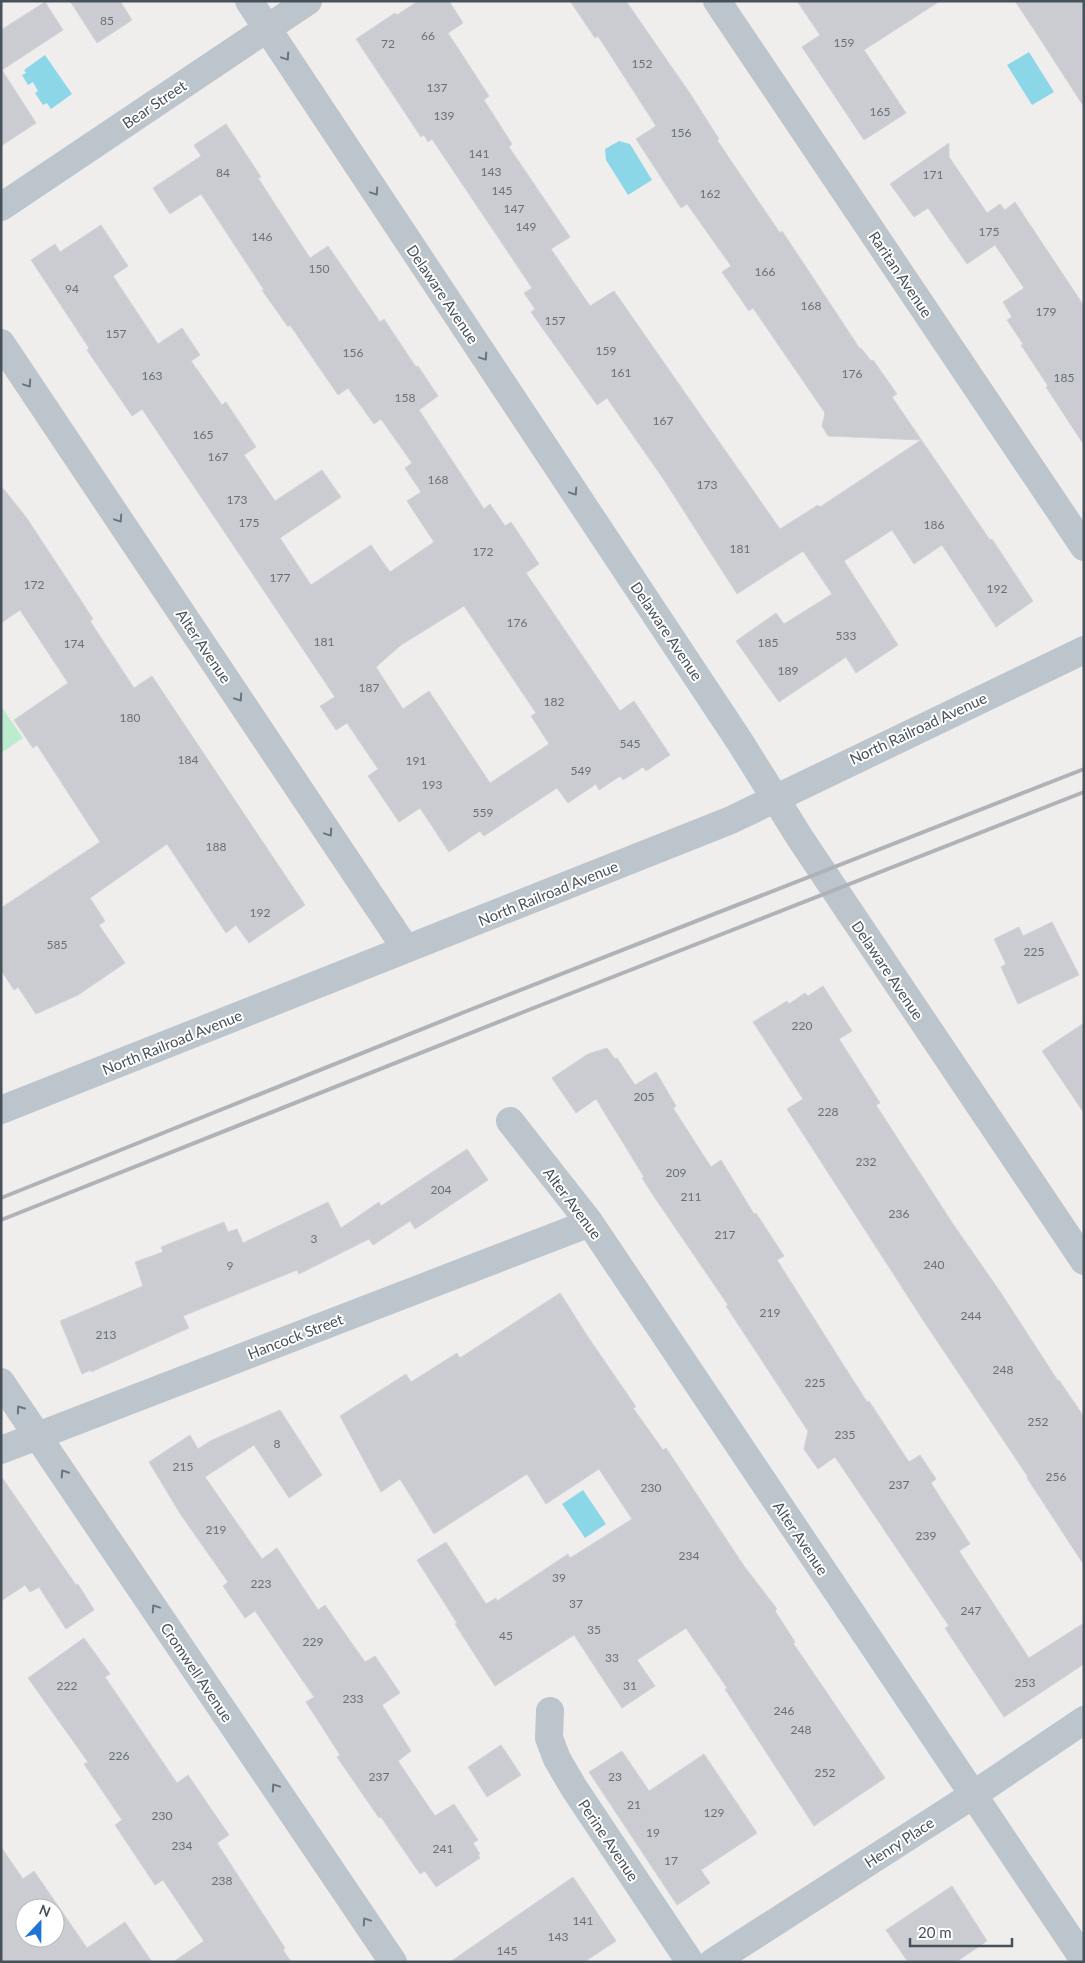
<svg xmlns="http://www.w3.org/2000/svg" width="1085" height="1963" font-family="Lato,sans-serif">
	<rect width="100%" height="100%" fill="#f0eded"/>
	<path fill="#bceccd" d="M1,706L23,738L1,753Z"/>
	<path fill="#8bd7e8" d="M1029,52L1054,92L1032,105L1007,65Z
		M45,55L72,94L51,109L47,103L43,105L35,93L38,91L33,82L28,85L22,75L26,73L24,70Z
		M619,141L630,144L652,180L628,195L606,160L605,149Z
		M583,1490L606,1524L585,1538L562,1504Z"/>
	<path fill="#caccd2" stroke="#d1d3d8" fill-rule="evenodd" d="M70,1H120L132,20L97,43Z
		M418,1H449L463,23L448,33L489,96L484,100L512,144L509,147L570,237L551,249L590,306L614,291L780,529L818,505L820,507L921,440L828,436L822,426L825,413L753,308L749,311L722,272L731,266L687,204L681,208L636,139L656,126L598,36L595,38L570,1H626L689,92L719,139L717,140L780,233L782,231L808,270L860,349L861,348L871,361L873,360L897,394L892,397L990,540L992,539L1033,601L996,627L942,545L914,564L892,530L844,561L898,645L856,673L846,657L779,702L736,641L776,613L784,624L832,594L803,551L737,594L664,480L607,398L597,405L531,312L535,309L524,293L532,288L432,139L428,142L424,135L421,137L356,39L395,13L397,15Z
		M797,1H940L864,50L906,113L864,140L802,47L820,35Z
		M1015,1H1084V107L1035,31Z
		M45,2L63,30L2,70L36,123L1,146V30Z
		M226,124L261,177L258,178L310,258L328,246L380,322L384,319L416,367L418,366L438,396L419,410L484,509L490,504L505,526L511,522L539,564L526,573L620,711L634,701L670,755L646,771L643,767L623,780L620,776L599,790L596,784L568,803L557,788L484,836L480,831L449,852L420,808L399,822L368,776L378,769L347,723L336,730L320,706L335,697L142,409L132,416L87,350L89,348L31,260L55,244L60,252L101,225L128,266L113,276L158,344L182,328L200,355L191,361L222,405L226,402L256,447L244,455L275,501L322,470L341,497L280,538L311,585L371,545L390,572L434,542L407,501L421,492L405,468L412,463L381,419L374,424L348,388L338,395L290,325L288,327L262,290H264L201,194L170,214L153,188L201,156L194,145ZM464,606L536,713L531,716L549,744L490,783L429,691L403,709L376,667L401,645Z
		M949,143V157L987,213L1000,204L1005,210L1015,202L1084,306V445L1046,387L1048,386L1021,345L1023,344L1007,320L1012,317L1003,302L1024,288L995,245L967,264L928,208L914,217L890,184Z
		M1,486L26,517L78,596L93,619L90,621L134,688L152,676L305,905L249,943L236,925L226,933L167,844L90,898L105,921L99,925L125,963L78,995L36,1014L18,987L14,990L1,970V908L100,842L37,745L33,748L14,720L68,683L20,610L1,623Z
		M1052,922L1079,975L1018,1004L1001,967L1006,964L994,939L1019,927L1023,936Z
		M823,986L852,1031L839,1039L880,1103L876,1105L953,1224L1001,1293L1058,1381L1059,1380L1084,1417V1565L1027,1478L1028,1477L923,1320L787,1109L803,1099L753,1022L787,1001L789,1004L805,993L808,996Z
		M1084,1023V1113L1042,1051Z
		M607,1048L615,1059L617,1058L635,1085L656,1072L676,1106L673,1108L711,1167L721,1160L754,1214L756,1213L784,1256L777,1260L867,1402L869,1401L909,1462L920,1455L936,1479L931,1483L970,1544L959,1551L1029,1658L1084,1623V1664L1004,1717L945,1628L949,1626L835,1457L818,1469L804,1449L808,1431L726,1306L728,1305L657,1201L642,1178L644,1177L596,1099L576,1113L552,1078L588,1054Z
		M467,1149L488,1180L415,1229L410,1221L373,1245L369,1239L299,1274L297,1270L183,1316L189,1328L91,1372V1370L82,1374L60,1321L143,1286L135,1262L163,1252L161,1247L224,1222L228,1232L237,1229L243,1243L328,1202L341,1228L379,1202L381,1206Z
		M560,1293L588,1337L636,1407L633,1408L663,1450L666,1448L744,1566L777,1609L775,1611L795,1642L793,1643L885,1778L814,1826L725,1689L727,1688L686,1628L637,1660L655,1686L622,1708L574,1635L495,1686L455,1624L457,1623L417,1560L446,1542L486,1604L496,1598L497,1601L568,1554L570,1558L632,1519L599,1469L546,1504L527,1474L434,1534L400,1479L381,1492L340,1416L406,1374L411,1382L457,1353L460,1358Z
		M280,1410L322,1475L289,1498L254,1445L205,1477L262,1559L277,1548L318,1610L325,1605L365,1662L375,1656L400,1693L382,1705L411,1751L398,1761L435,1816L454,1804L478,1840L473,1843L480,1854L478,1855L480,1858L436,1887L425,1871L420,1874L381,1817L379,1818L337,1757L340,1755L306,1702L314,1697L255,1611L245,1618L223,1586L228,1582L181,1515L149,1462L190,1435L198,1449L210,1441Z
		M1,1476L76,1585L78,1584L94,1610L66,1629L39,1587L30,1592L25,1585L1,1601Z
		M84,1638L110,1674L105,1677L177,1783L188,1775L229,1835L217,1843L285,1948L283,1950L291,1962H173L204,1941L163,1880L155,1885L115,1825L122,1820L84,1764L88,1762L28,1678Z
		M501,1745L521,1775L487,1797L468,1767Z
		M622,1751L649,1791L704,1754L757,1833L701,1870L710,1883L677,1905L589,1772Z
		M1,1847L23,1879L34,1871L87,1948L125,1922L152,1962H1ZM25,1908H55V1938H25Z
		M573,1877L616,1941L584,1962H450Z
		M952,1886L987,1941L956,1962H908L886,1930Z"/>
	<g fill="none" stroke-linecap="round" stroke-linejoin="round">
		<path stroke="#bcc5cc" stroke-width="28" d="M249,1L740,742L800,838L1084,1261
			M717,1L1084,547
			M1,207L308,1
			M1,343L406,949
			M1,1110L731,820L1084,650
			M510,1121L590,1223L1084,1960
			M1,1382L393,1962
			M1,1450L590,1223
			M550,1711L549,1738L557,1759L574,1788L690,1962
			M713,1962L973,1795L1084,1720"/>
		<path stroke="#afb2b7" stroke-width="4" d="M1,1198L467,1011L1084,769
			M1,1220L531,1009L1084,792"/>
	</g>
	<defs><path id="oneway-chevron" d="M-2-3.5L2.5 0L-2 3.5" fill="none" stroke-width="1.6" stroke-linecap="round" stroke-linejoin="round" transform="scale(1.25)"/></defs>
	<g stroke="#69747c">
		<use href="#oneway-chevron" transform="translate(286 57) rotate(56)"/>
		<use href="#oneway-chevron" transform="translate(375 192) rotate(56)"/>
		<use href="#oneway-chevron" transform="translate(484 357) rotate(56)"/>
		<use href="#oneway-chevron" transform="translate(28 384) rotate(56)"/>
		<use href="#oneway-chevron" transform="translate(574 492) rotate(56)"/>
		<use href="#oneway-chevron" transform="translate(119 519) rotate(56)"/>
		<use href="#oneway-chevron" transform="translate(239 698) rotate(56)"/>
		<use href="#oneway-chevron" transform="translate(329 833) rotate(56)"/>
		<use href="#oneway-chevron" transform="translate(20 1409) rotate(-125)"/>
		<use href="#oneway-chevron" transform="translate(64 1473) rotate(-123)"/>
		<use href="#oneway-chevron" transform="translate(155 1608) rotate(-124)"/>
		<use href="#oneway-chevron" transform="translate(275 1787) rotate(-124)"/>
		<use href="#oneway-chevron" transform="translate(366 1921) rotate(-124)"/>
	</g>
	<g text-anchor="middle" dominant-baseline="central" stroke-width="4" stroke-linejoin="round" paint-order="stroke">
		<g font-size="12" fill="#677077">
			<text x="107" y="20">85</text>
			<text x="428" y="35">66</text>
			<text x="844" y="42">159</text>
			<text x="388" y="43">72</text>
			<text x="642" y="63">152</text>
			<text x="437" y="87">137</text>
			<text x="880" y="111">165</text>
			<text x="444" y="115">139</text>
			<text x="681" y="132">156</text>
			<text x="479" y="153">141</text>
			<text x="491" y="171">143</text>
			<text x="223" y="172">84</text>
			<text x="933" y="174">171</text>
			<text x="502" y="190">145</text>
			<text x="710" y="193">162</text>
			<text x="514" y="208">147</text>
			<text x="526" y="226">149</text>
			<text x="989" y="231">175</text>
			<text x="262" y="236">146</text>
			<text x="319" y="268">150</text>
			<text x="765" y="271">166</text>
			<text x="72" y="288">94</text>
			<text x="811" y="305">168</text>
			<text x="1046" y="311">179</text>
			<text x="555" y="320">157</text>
			<text x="116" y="333">157</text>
			<text x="606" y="350">159</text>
			<text x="353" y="352">156</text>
			<text x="621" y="372">161</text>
			<text x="852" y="373">176</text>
			<text x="152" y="375">163</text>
			<text x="1064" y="377">185</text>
			<text x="405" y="397">158</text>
			<text x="663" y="420">167</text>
			<text x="203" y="434">165</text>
			<text x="218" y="456">167</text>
			<text x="438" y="479">168</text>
			<text x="707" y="484">173</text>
			<text x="237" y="499">173</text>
			<text x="249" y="522">175</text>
			<text x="934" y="524">186</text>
			<text x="740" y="548">181</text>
			<text x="483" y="551">172</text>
			<text x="280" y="577">177</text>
			<text x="34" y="584">172</text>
			<text x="997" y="588">192</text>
			<text x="517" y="622">176</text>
			<text x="846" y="635">533</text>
			<text x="324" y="641">181</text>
			<text x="768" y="642">185</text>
			<text x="74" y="643">174</text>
			<text x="788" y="670">189</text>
			<text x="369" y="687">187</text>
			<text x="554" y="701">182</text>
			<text x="130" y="717">180</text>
			<text x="630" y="743">545</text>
			<text x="188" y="759">184</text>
			<text x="416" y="760">191</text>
			<text x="581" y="770">549</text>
			<text x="432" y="784">193</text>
			<text x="483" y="812">559</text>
			<text x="216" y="846">188</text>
			<text x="260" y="912">192</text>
			<text x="57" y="944">585</text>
			<text x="1034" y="951">225</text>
			<text x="802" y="1025">220</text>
			<text x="644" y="1096">205</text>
			<text x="828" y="1111">228</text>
			<text x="866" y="1161">232</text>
			<text x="676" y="1172">209</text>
			<text x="441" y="1189">204</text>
			<text x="691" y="1196">211</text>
			<text x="899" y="1213">236</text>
			<text x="725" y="1234">217</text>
			<text x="314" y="1238">3</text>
			<text x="934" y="1264">240</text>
			<text x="230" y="1265">9</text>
			<text x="770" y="1312">219</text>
			<text x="971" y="1315">244</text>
			<text x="106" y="1334">213</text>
			<text x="1003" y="1369">248</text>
			<text x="815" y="1382">225</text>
			<text x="1038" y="1421">252</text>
			<text x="845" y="1434">235</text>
			<text x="277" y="1443">8</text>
			<text x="183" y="1466">215</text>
			<text x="1056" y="1476">256</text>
			<text x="899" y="1484">237</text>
			<text x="651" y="1487">230</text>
			<text x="216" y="1529">219</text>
			<text x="926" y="1535">239</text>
			<text x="689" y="1555">234</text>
			<text x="559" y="1577">39</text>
			<text x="261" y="1583">223</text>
			<text x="576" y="1603">37</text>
			<text x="971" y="1610">247</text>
			<text x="594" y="1629">35</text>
			<text x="506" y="1635">45</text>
			<text x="313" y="1641">229</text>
			<text x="612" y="1657">33</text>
			<text x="1025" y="1682">253</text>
			<text x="67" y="1685">222</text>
			<text x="630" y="1685">31</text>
			<text x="353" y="1698">233</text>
			<text x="784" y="1710">246</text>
			<text x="801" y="1729">248</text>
			<text x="119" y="1755">226</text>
			<text x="825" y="1772">252</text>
			<text x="379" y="1776">237</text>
			<text x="615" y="1776">23</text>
			<text x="634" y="1804">21</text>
			<text x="714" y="1812">129</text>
			<text x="162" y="1815">230</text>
			<text x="653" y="1832">19</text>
			<text x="182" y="1845">234</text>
			<text x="443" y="1848">241</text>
			<text x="671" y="1860">17</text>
			<text x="222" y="1880">238</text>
			<text x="583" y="1920">141</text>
			<text x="558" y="1936">143</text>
			<text x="507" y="1950">145</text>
		</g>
		<g font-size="15" fill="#465159" stroke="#fff">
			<text transform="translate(154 104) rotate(-34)">Bear Street</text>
			<text transform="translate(901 274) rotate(56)">Raritan Avenue</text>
			<text transform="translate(443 294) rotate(56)">Delaware Avenue</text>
			<text transform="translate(667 631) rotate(56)">Delaware Avenue</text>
			<text transform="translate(204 646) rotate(56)">Alter Avenue</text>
			<text transform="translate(918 728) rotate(-25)">North Railroad Avenue</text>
			<text transform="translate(548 893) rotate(-22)">North Railroad Avenue</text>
			<text transform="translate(888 970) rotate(56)">Delaware Avenue</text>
			<text transform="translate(172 1042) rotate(-22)">North Railroad Avenue</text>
			<text transform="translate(573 1203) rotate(53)">Alter Avenue</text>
			<text transform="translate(295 1336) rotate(-21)">Hancock Street</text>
			<text transform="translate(801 1538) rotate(56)">Alter Avenue</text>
			<text transform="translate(197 1672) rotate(56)">Cromwell Avenue</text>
			<text transform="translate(609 1840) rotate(56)">Perine Avenue</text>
			<text transform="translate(899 1842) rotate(-33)">Henry Place</text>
		</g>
	</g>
	<rect width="1085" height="1963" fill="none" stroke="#465159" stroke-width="5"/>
	<g transform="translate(40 1923) rotate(22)"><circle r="24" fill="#ffffff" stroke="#b5b9bd"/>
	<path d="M0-4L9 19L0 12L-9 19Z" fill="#1f75d7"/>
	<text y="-8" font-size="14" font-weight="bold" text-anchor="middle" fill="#465159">N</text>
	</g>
	<path d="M910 1938v8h102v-8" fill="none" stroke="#465159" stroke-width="2.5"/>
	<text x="918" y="1938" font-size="15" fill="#465159" stroke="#ffffff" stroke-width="4" paint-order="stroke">20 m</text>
</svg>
